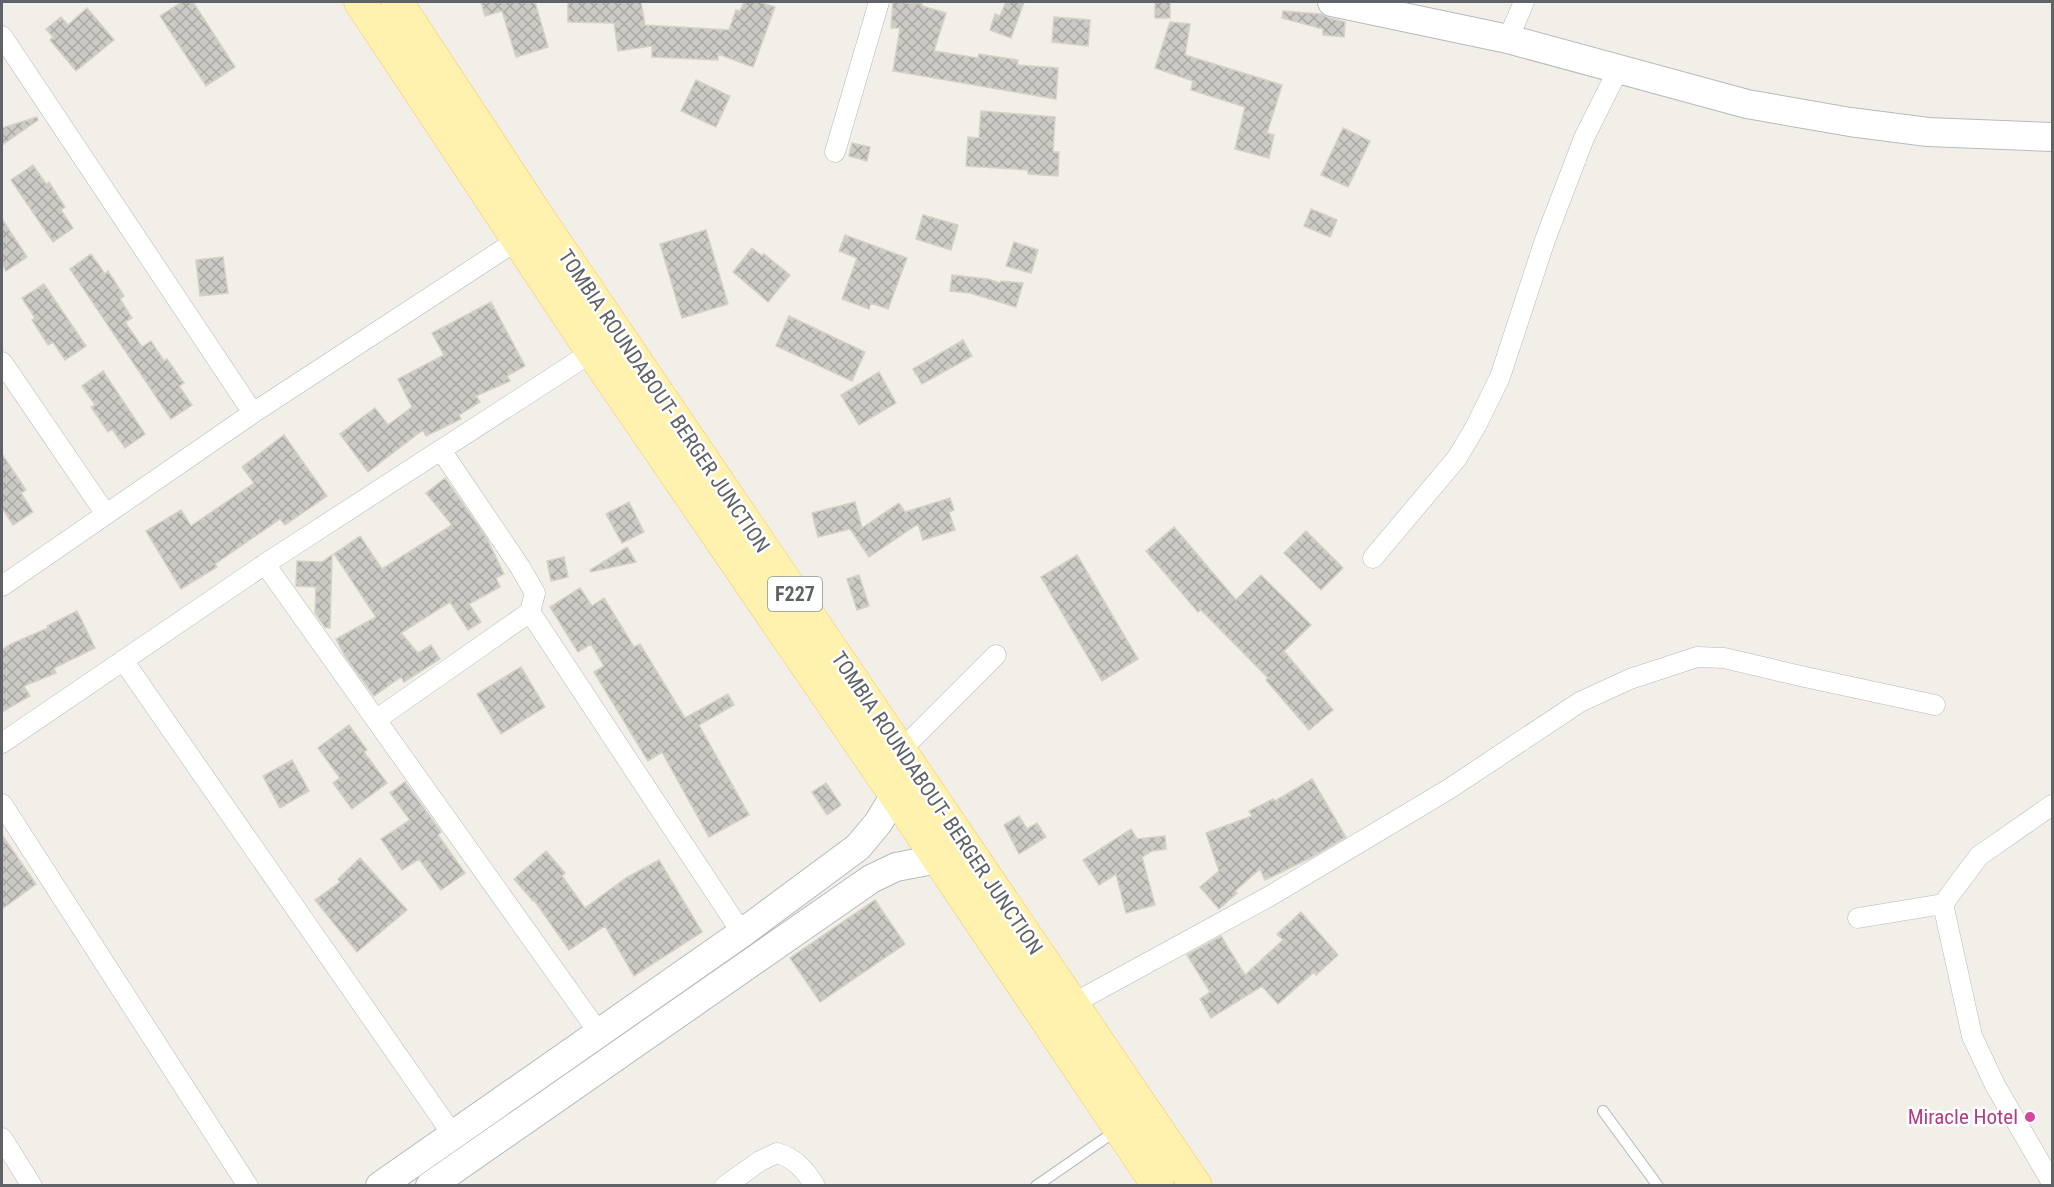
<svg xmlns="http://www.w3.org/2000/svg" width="2054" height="1187" font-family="'Roboto Condensed',sans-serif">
	<defs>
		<pattern id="building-cross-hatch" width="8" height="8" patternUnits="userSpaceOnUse" patternTransform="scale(1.5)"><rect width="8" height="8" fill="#cccac5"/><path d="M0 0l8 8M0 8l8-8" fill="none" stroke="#a9a8a4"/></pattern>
	</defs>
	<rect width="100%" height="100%" fill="#f1efe8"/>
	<path fill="url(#building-cross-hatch)" stroke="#d6d1c6" stroke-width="1.5" d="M182,2H193L235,67L206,86L160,16Z
		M481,2H535L548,47L516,57L502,11L485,16Z
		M568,2H641L645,25L729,30L736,10L740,11L744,2H759L775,7L753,67L718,54V60L652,57V46L618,51L614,23L568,22Z
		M893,2L922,4V6L946,13L934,51L978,58L979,54L1018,60L1017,65L1058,68L1056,99L893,71L900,28H891Z
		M1006,2H1024L1011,38L990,30L995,14L1000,16Z
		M1155,2H1170V18H1155Z
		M87,8L114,40L76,71L50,40L53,37L46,29L61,17L68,25Z
		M1283,11L1321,14L1329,18L1345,22L1344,37L1323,35V29L1282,18Z
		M1054,17L1090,20L1088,46L1052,42Z
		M1170,22L1190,24L1185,55L1282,85L1267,133L1274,135L1269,158L1235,149L1245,107L1191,90L1193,81L1155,68Z
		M696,80L730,96L716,127L681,111Z
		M981,111L1055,117L1053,152H1059L1058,176L1028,174V170L966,166L968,137L979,138Z
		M37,117L38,120L2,145V128Z
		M1343,128L1370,141L1348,187L1321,175Z
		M852,143L870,147L867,161L849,156Z
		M33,165L46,184L49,182L65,207L61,210L73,228L53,242L11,180Z
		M1311,209L1337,220L1330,237L1304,226Z
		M923,215L958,225L951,250L916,239Z
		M2,219L27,257L6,271L2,264Z
		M706,230L728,304L682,318L660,244Z
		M845,235L907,258L888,309L871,303L869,309L842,299L857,258L839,251Z
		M1014,242L1038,250L1031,273L1006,266Z
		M752,248L762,256L764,254L790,275L768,302L733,272Z
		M91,254L105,274L108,271L124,296L120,299L132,318L125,322L142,347L151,341L164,361L167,359L184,383L179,386L192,405L171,419L70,269Z
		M223,257L228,293L200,296L196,260Z
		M952,275L988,279L1000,283L1001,281L1023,283L1016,307L970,293L950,291Z
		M44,284L86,346L65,360L53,342L48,345L32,320L35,318L22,298Z
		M491,302L525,366L507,376L510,381L476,396L480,402L459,415L461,419L426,436L423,430L368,472L340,434L375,408L388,425L412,407L398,379L444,355L432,333Z
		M789,316L865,352L852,381L776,346Z
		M963,340L972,356L922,384L913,369Z
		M103,371L145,434L125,448L112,429L108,432L91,407L95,405L82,386Z
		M879,372L896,403L859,425L841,395Z
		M284,435L327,496L285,525L280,519L215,564L217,567L181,589L146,531L181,510L191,526L254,483L242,467Z
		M2,454L26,490L21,493L33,512L13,525L2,508Z
		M445,478L486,537L504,574L496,578L500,587L469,604L481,622L468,630L450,602L401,633L418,653L431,645L440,659L404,682L401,677L374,696L345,656L336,639L376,617L334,554L360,536L382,569L452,525L426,493Z
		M950,498L954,510L949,512L955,530L923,540L918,524L869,557L850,529L818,537L812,513L855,502L862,528L899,503L905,512Z
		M629,502L644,532L622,543L606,514Z
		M1174,527L1236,600L1261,575L1311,625L1284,651L1333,710L1309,730L1266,680L1268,678L1201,610L1198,612L1146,551Z
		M1306,531L1343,568L1321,590L1284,553Z
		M627,547L636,562L591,572L590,570Z
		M332,555L330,628L325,627L315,613L316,587L296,586L297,561L322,562Z
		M1077,555L1138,659L1102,681L1041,577Z
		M564,557L568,577L551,581L547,561Z
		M859,575L869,606L857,610L847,579Z
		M580,588L592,606L604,598L634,647L640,644L685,718L728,694L734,705L699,725L749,815L709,837L662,752L648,761L594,672L604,666L591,644L578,652L550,607Z
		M77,611L95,648L54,668L56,673L24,686L30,696L2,712V650L11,644L48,628L47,626Z
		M521,667L545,707L501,734L477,694Z
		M349,725L367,750L364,752L387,783L352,809L333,783L340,778L318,748Z
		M292,760L309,791L280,808L263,776Z
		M1312,779L1346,837L1312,857L1265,880L1260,869L1235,891L1237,893L1219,909L1200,887L1219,871L1206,833L1252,816L1249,811L1273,799L1275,801Z
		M405,782L441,832L438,835L465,873L441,890L419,859L402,870L381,839L410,820L390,793Z
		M826,783L841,805L827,815L812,792Z
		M1019,816L1027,829L1037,823L1046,837L1019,854L1004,825Z
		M1131,829L1137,839L1165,836L1166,849L1152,851L1142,857L1155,905L1126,913L1116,874L1099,885L1083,860Z
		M2,835L36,884L2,909Z
		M546,851L565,873L562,876L585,908L626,878L659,860L702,932L634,976L605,926L569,950L534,900L533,901L514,879Z
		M360,858L407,910L357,952L315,900L340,882L338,879Z
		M875,900L905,944L820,1002L790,958Z
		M1301,912L1338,955L1316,975L1314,972L1278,1004L1262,986L1211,1018L1200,999L1210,992L1187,955L1221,936L1245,975L1283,940L1277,934Z"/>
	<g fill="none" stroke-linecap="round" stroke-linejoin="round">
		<defs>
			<path id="lane" d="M1603,1111L1658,1186
				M1036,1186L1117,1130"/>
			<path id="street" d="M2,36L253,413
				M1508,39L1524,2
				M835,152L879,2
				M2,362L105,513
				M1373,558L1457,458L1476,426L1500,377L1545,240L1584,138L1619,68
				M265,564L599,1033
				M2,586L253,413L519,239
				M530,612L742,933
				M123,660L453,1135
				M377,719L530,612L535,593L520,567L441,450
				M2,743L265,564L592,352
				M901,750L996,655
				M2,804L248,1186
				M1943,904L1972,1036L1995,1085L2052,1183
				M1858,918L1943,904L1979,856L2052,805
				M1074,1003L1270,896L1449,789L1580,702L1630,679L1697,657L1724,658L1805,677L1935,705
				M2,1138L32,1186
				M725,1186L760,1161L777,1153C795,1158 805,1170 815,1186"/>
			<path id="secondary" d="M1332,2L1508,39L1747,104L1850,122L1928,132L2052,137
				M380,1186L742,933L858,847L878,823L895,795
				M430,1186L871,879L896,867L938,859"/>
			<path id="primary" d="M360,2L592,352L895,795L1158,1186
				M397,2L539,218L1196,1186"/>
		</defs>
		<use href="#lane" stroke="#b5b8bc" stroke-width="12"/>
		<use href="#street" stroke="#b5b8bc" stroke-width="21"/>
		<use href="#secondary" stroke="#b6babf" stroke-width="30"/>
		<use href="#primary" stroke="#f2c960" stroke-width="33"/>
		<use href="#lane" stroke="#fff" stroke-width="10"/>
		<use href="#street" stroke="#fff" stroke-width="20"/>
		<use href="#secondary" stroke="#fff" stroke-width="28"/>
		<use href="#primary" stroke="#fff2af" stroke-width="32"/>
	</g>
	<circle fill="#d1479c" stroke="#fff" stroke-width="2" cx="2030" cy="1117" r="6"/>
	<g text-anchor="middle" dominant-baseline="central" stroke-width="5" stroke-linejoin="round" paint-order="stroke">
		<rect fill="#fff" stroke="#8f9295" stroke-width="1.5" x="768" y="577" width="54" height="34" rx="4.5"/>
		<g font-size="20" font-weight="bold" fill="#5f6368">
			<text x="795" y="594">F227</text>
		</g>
		<g font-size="21" fill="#5f6368" stroke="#fff">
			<text transform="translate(664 401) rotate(56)">TOMBIA ROUNDABOUT- BERGER JUNCTION</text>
			<text transform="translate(937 803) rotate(56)">TOMBIA ROUNDABOUT- BERGER JUNCTION</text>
		</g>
		<g font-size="21" fill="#b23c85" stroke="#fff" text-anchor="end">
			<text x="2018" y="1117">Miracle Hotel</text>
		</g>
	</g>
	<rect width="2054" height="1187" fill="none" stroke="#5f6368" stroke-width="6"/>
</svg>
